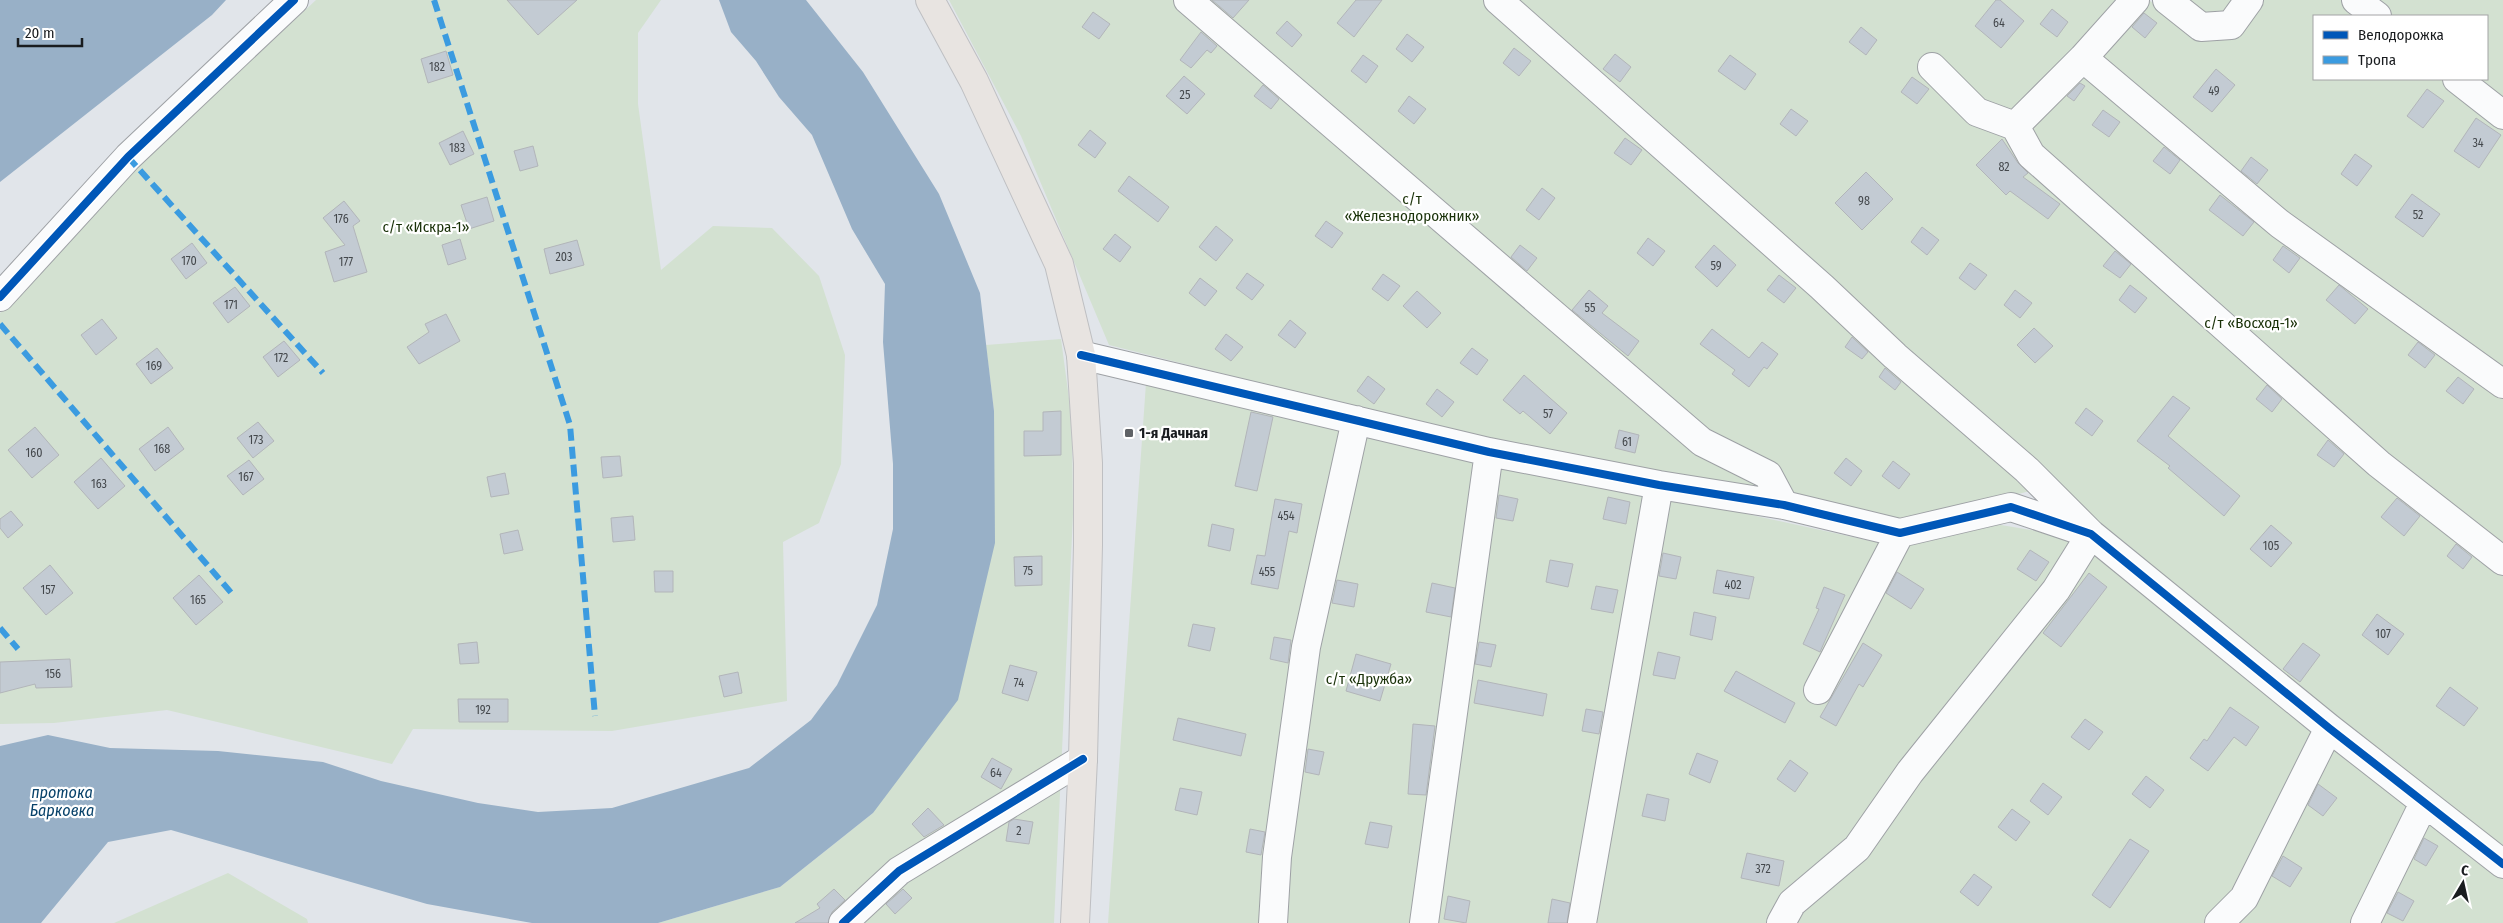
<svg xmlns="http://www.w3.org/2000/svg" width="2503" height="923" font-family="'Fira Sans Condensed',sans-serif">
	<rect width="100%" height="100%" fill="#e1e5ea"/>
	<path fill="#d3e1d1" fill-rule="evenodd" d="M316,0H661L638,33V104L661,270L713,226L772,228L819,276L845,355L841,464L819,523L783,542L787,701L612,731L413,729L392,764L167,710L54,723L0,724V313L30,285L126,177Z
		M949,0H1489L2038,489L1899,524L1427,425L1109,345L1021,136Z
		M1509,0H2149L2197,36L2223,40L2255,0H2503V845L2498,851L2082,510ZM2314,16H2487V79H2314Z
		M2187,0H2239L2228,14L2208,17Z
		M1061,339L1072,421L1073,514L1054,923H658L780,887L873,813L994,411L986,345Z
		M1146,383L1894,546L1989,523L2072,537L2310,727L2503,874V923H1108Z
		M228,873L307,919L308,923H114Z"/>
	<path fill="#98b0c7" d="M0,0H226L212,15L0,182Z
		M719,0H806L863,72L939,194L980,293L994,411L995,543L958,700L873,813L780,887L658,923H532L427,904L171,830L108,842L41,923H0V746L48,735L110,748L218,751L323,762L381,781L478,803L538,812L612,808L749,768L811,720L837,685L877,605L893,529V464L883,342L885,284L852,229L812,135L779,97L756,61L731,32Z"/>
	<path fill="#c3cbd3" stroke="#b2b5b9" d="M507,0H577L538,35Z
		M1212,0H1249L1233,18Z
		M1356,0H1382L1354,37L1337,23Z
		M1996,0H2000L2024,21L2001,48L1975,26Z
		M2052,9L2068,22L2057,37L2040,24Z
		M1093,12L1110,24L1099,39L1082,27Z
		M2144,13L2157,23L2145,38L2132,27Z
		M1287,21L1302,35L1292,47L1276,33Z
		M1861,27L1877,40L1866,55L1849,42Z
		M1201,32L1217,46L1211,53L1207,50L1191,68L1180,60Z
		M1407,34L1424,47L1412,62L1396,49Z
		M1514,48L1531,61L1519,76L1503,63Z
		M446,51L453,75L428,83L421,59Z
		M1615,54L1631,67L1620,82L1603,69Z
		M1363,55L1378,66L1366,83L1351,71Z
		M1730,55L1756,74L1745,90L1718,71Z
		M2216,69L2235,85L2212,112L2193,97Z
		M1184,76L1205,94L1187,114L1166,96Z
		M1912,77L1929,89L1917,104L1901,92Z
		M2080,83L2085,86L2074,101L2067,96Z
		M1263,85L1279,99L1271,109L1254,96Z
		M2427,89L2444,101L2423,128L2407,116Z
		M1409,96L1426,109L1414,124L1398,111Z
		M1791,109L1808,121L1796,136L1780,124Z
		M2103,110L2120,122L2109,137L2092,125Z
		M2476,118L2501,135L2479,168L2454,151Z
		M1090,130L1106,143L1095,158L1078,145Z
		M463,131L474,154L450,165L439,143Z
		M1625,138L1642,150L1631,165L1614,153Z
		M2002,139L2018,163L2028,173L2023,177L2060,204L2048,219L2010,191L2006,195L1976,165Z
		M533,146L538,166L520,171L514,151Z
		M2164,147L2180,160L2170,174L2153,161Z
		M2355,154L2372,166L2357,186L2341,174Z
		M2251,157L2268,170L2257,184L2241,171Z
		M1866,172L1893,199L1862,230L1835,203Z
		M1129,176L1169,207L1158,222L1118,191Z
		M1542,188L1555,198L1539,220L1526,210Z
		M2412,194L2440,214L2423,237L2395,217Z
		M2220,195L2254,222L2243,236L2209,210Z
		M487,197L494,221L469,229L461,205Z
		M344,201L360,221L353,226L367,272L334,282L325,252L345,245L323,218Z
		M1326,221L1343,233L1332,248L1315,236Z
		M1216,226L1233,240L1216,261L1199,247Z
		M1922,227L1939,240L1927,255L1911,242Z
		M1115,234L1131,247L1120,262L1103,249Z
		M1648,238L1665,251L1653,266L1637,253Z
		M460,239L466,259L448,265L442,245Z
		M577,240L584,265L550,274L544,249Z
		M192,243L207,263L186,279L171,259Z
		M1520,245L1537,258L1527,271L1511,257Z
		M1714,245L1736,265L1717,287L1695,267Z
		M2283,246L2300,258L2289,273L2273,260Z
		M2115,251L2131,264L2120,278L2103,266Z
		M1970,263L1987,275L1975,290L1959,278Z
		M1247,273L1264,285L1252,300L1236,288Z
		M1383,274L1400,286L1388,301L1372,289Z
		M1779,275L1796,288L1784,303L1767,290Z
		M1200,278L1217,291L1205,306L1189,293Z
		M2130,285L2147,298L2135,313L2119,300Z
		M2339,285L2368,309L2355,324L2326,300Z
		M235,287L250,306L228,323L213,303Z
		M1589,290L1608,306L1602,313L1639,341L1628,356L1572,310Z
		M2015,290L2032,303L2020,318L2004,305Z
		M1417,291L1441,313L1427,328L1403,306Z
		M446,314L460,341L419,364L407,347L429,332L425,324Z
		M102,319L117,338L96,355L81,335Z
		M1290,320L1306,333L1295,348L1278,335Z
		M2034,328L2053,346L2035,363L2017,345Z
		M1712,329L1749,358L1762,342L1778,354L1767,369L1764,367L1749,387L1732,374L1735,370L1700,344Z
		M1226,334L1243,347L1231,361L1215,349Z
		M1852,337L1868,352L1862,359L1845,347Z
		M284,341L300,360L278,377L263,357Z
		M2418,342L2435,355L2425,368L2408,355Z
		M157,348L173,368L151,384L136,364Z
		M1472,348L1488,360L1477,375L1460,363Z
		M1885,368L1901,382L1895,390L1879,377Z
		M1524,375L1567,413L1550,434L1523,411L1520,414L1503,400Z
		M1368,376L1385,389L1374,404L1357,391Z
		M2458,377L2474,389L2463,404L2446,391Z
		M2267,385L2282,399L2272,412L2256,399Z
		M1437,389L1454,402L1442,417L1426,404Z
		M2173,396L2190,408L2168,436L2240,496L2224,516L2168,468L2170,466L2137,441Z
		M2086,408L2103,421L2092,436L2075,423Z
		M1061,411V455L1024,456V431H1043V412Z
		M1251,412L1273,417L1257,491L1235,486Z
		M258,422L274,441L253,458L237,438Z
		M35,427L59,455L32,478L8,450Z
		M168,427L184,449L155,471L139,449Z
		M1619,430L1639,435L1635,453L1615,448Z
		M2328,440L2344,454L2334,467L2317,455Z
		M620,456L622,476L603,478L601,457Z
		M101,458L125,486L98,509L74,482Z
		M1846,458L1862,471L1851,486L1834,473Z
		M249,460L264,479L243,495L227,476Z
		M1893,461L1910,474L1899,489L1882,476Z
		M505,473L509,494L491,497L487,477Z
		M1499,495L1518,499L1513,521L1496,518Z
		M1608,497L1630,502L1626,524L1603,519Z
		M2397,498L2420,516L2404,536L2381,517Z
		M1275,499L1302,504L1297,533L1289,531L1278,589L1251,584L1257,555L1265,556Z
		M11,511L23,525L8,538L0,528V519Z
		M633,516L635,540L613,542L611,518Z
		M1212,524L1234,529L1230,551L1208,546Z
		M2271,525L2292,543L2271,567L2250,549Z
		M518,530L523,550L504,554L500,534Z
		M2456,544L2472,557L2463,569L2447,556Z
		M2030,550L2049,562L2036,581L2017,569Z
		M1663,553L1681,557L1676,579L1659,576Z
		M1042,556V585L1015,586L1014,557Z
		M1550,560L1573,564L1568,587L1546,582Z
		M50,565L73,593L46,615L23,588Z
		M1717,570L1754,577L1749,599L1713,593Z
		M654,571H673V592H655Z
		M1897,572L1924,589L1911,609L1886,593Z
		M2089,573L2107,587L2061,647L2043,633Z
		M199,575L223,602L196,625L173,598Z
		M1337,580L1358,584L1354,607L1332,603Z
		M1432,583L1455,588L1451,617L1426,612Z
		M1596,586L1618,590L1613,613L1591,609Z
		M1824,587L1845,595L1820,652L1803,644L1819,609L1816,608Z
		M1694,612L1716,617L1712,640L1690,635Z
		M2377,614L2404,634L2388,655L2362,635Z
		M1193,624L1215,628L1210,651L1188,646Z
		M1274,637L1291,640L1288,663L1270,659Z
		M477,642L479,663L460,664L458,644Z
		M1479,642L1496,645L1491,667L1475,664Z
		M1863,643L1882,655L1863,687L1859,684L1836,726L1820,717Z
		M2303,643L2320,655L2300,682L2283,669Z
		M1658,652L1680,657L1675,679L1653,675Z
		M1356,654L1391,664L1380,701L1346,691Z
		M70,659L72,687L36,688L35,684L0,693V662Z
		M1010,665L1037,672L1028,701L1002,693Z
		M1736,671L1795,703L1785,723L1724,691Z
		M738,672L742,693L724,697L719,676Z
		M1478,680L1547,694L1543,716L1474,703Z
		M2450,687L2478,708L2464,726L2436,706Z
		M458,699H508V722H459Z
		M2230,707L2259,727L2246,746L2234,737L2208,771L2190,758L2204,739L2207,741Z
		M1586,709L1603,712L1599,734L1582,731Z
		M1178,718L1246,734L1241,756L1173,740Z
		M2085,719L2103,732L2089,750L2071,737Z
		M1413,724L1435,726L1426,795L1408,794Z
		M1308,749L1324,752L1319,775L1305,772Z
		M1697,753L1718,761L1710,783L1689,774Z
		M992,758L1012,769L1001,789L981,777Z
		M1790,760L1808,773L1795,792L1777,779Z
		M2146,776L2164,790L2150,808L2132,794Z
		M2043,783L2062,797L2048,815L2030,801Z
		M2318,784L2337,798L2323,816L2308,805Z
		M1180,788L1202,792L1197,815L1175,810Z
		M1647,794L1669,799L1665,821L1642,816Z
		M928,808L944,825L924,837L912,824Z
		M2012,809L2030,822L2016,841L1998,827Z
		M1014,819L1033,822L1029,844L1006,841L1009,822Z
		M1370,822L1392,826L1388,848L1365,844Z
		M1250,829L1265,832L1261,855L1246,852Z
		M2424,838L2438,846L2426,866L2414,859Z
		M2130,839L2149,851L2110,908L2092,895Z
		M1747,853L1784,861L1779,886L1741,878Z
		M2283,856L2302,868L2290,887L2272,876Z
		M1974,874L1992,887L1978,906L1960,892Z
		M834,889L845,900L832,912L828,923H795L820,908L817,904Z
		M903,889L912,898L895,914L886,904Z
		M2398,892L2414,901L2403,921L2387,913Z
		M1448,896L1470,901L1466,923L1444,919Z
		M1552,899L1570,903L1567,923H1548Z"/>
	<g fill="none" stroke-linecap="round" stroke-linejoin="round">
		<defs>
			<path id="minor" d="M1188,0L1702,442L1768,475L1784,505
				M1498,0L1822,287L1895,356L2027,470L2091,534L2056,590L1910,772L1857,848L1792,903L1781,923
				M2167,0L2201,27L2231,25L2249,0
				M2356,0L2377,16
				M2083,58L2280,224L2503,384
				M1932,67L1977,112L2015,126L2031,155L2379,464L2503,561
				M2457,79L2503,115
				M2015,126L2083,58L2135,0
				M0,297L128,157L294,0
				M1081,355L1489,452L1659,485L1784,505L1900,533L2011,507L2091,534L2329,728L2503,864
				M1818,690L1900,533
				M843,923L899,871L1083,759
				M1273,923L1277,857L1306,647L1356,420
				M1424,923L1489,452
				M1582,923L1659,485
				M2219,923L2244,898L2329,728
				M2365,923L2424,803"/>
			<path id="major" d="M930,0L974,81L1059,264L1081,355L1088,463V545L1083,759L1075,923"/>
		</defs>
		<use href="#minor" stroke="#9ea1a5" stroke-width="30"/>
		<use href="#major" stroke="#bebfc2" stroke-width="30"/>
		<use href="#minor" stroke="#fafbfc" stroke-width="28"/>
		<use href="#major" stroke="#e8e4e1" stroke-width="28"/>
		<path stroke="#3b9be0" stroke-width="6" stroke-dasharray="12 6" stroke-linecap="butt" d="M434,0L570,425L595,716
			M128,157L323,373
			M0,324L234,596
			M0,628L18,649"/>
		<defs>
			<path id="cycleway" d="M0,297L128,157L294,0
				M1081,355L1489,452L1659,485L1784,505L1900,533L2011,507L2091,534L2329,728L2503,864
				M843,923L899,871L1083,759"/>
		</defs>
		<use href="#cycleway" stroke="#fff" stroke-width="11"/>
		<use href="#cycleway" stroke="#0057b8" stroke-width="8"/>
	</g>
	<rect fill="#5f6266" stroke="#fff" stroke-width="2" x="1124" y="428" width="10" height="10" rx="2.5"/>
	<g text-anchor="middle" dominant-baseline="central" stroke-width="4.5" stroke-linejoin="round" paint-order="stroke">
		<g font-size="12" fill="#44484c">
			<text x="1999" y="23">64</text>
			<text x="437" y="67">182</text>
			<text x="2214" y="91">49</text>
			<text x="1185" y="95">25</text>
			<text x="2478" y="143">34</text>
			<text x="457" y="148">183</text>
			<text x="2004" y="167">82</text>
			<text x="1864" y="201">98</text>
			<text x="2418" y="215">52</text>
			<text x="341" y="219">176</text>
			<text x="564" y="257">203</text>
			<text x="189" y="261">170</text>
			<text x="346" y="262">177</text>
			<text x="1716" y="266">59</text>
			<text x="231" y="305">171</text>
			<text x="1590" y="308">55</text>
			<text x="281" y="358">172</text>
			<text x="154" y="366">169</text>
			<text x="1548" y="414">57</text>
			<text x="256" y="440">173</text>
			<text x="1627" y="442">61</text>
			<text x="162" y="449">168</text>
			<text x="34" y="453">160</text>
			<text x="246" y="477">167</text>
			<text x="99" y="484">163</text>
			<text x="1286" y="516">454</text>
			<text x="2271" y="546">105</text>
			<text x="1028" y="571">75</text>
			<text x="1267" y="572">455</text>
			<text x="1733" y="585">402</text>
			<text x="48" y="590">157</text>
			<text x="198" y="600">165</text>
			<text x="2383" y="634">107</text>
			<text x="53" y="674">156</text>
			<text x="1019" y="683">74</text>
			<text x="483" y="710">192</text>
			<text x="996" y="773">64</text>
			<text x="1019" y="831">2</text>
			<text x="1763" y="869">372</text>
		</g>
		<g font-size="15" fill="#193108" stroke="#fff">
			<text x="1412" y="199">с/т<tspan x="1412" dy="17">«Железнодорожник»</tspan></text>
			<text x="426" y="227">с/т «Искра-1»</text>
			<text x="2251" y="323">с/т «Восход-1»</text>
			<text x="1369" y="679">с/т «Дружба»</text>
		</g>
		<g font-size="15" font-weight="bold" fill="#191c1f" stroke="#fff" text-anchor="start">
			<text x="1139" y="433">1-я Дачная</text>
		</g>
		<g font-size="16" font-style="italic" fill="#08426a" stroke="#fff">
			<text x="62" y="792">протока<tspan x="62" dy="18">Барковка</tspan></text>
		</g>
	</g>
	<rect x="2313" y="15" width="175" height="65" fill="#ffffff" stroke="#a3a4a5"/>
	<rect x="2323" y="31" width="25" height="8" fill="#0057b8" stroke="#a3a4a5"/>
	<text x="2358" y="40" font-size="15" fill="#191c1f">Велодорожка</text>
	<rect x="2323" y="56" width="25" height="8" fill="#3b9be0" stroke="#a3a4a5"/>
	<text x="2358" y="65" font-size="15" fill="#191c1f">Тропа</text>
	<g transform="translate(2463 883) rotate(9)" stroke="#ffffff" stroke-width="4" paint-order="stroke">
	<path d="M0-4L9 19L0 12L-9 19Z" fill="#191c1f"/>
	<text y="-8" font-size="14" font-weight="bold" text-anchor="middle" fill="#191c1f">С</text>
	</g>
	<path d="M18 38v8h64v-8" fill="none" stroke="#191c1f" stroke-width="2.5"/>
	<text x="25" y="38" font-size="15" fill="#191c1f" stroke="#ffffff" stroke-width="4" paint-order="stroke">20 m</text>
</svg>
